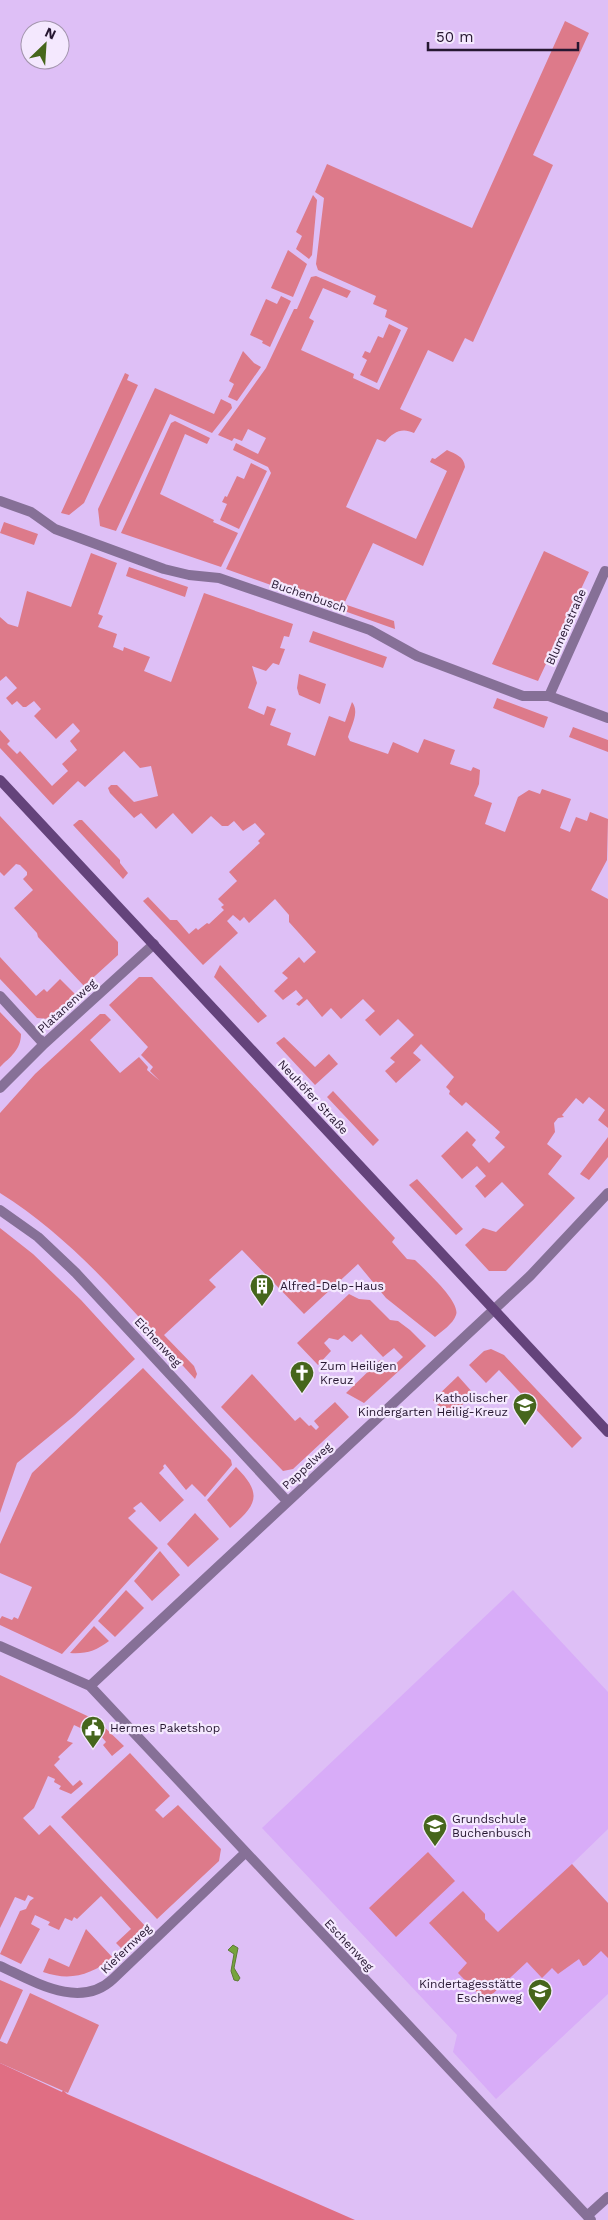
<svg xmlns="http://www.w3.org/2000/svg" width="608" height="2220" font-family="'Work Sans',sans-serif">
	<rect width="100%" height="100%" fill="#debff6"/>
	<path fill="#d8acf8" d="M513,1590L608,1692V1829L572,1864L608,1903V1994L496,2099L453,2052L457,2035L262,1828Z"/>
	<path fill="#dd7a8a" d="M565,21L589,33L533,155L553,165L473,342L465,338L453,362L428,350L400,409L422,419L414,433C402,427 393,432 385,442L377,439L346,507L416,539L447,471L430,462L432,458L435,459L447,450C455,454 464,456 465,467L423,566L373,543L344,604L394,621L395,629L226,569L271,473L268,467L233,450L236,443L258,454L266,438L248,429L242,441L234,438L232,441L218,435L266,368L294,309H297L311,277L316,276L351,291L347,298L323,288L309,318L314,321L301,350L354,374L353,378L379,390L408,328L385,317L387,310L373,304L376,296L318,270L316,264L324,198L315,192L327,164L472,228Z
		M313,195L317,200L312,255L309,259L296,249L302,236L296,232Z
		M288,250L307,264L293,297L271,288Z
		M281,296L291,301L270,347L262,343L263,341L250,335L266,299L277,304Z
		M389,324L401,330L377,383L360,375L367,360L362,357L365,351L370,353L378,336L383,338Z
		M243,351L254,363L261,367L237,401L228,397L234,384L229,381Z
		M125,373L129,375L127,380L138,385L84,503L69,515L61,513Z
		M155,388L214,414L221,399L231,404L232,408L212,433L170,414L116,531L100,526L98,509Z
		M175,421L210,438L207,444L185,434L160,494L214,520L213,522L238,533L221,567L121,533L171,423Z
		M251,463L267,471L239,529L220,520L227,504L222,502L225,496L227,497L237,476L244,479Z
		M4,522L38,534L34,545L0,533Z
		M544,551L589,572L538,681L492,664Z
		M91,553L117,563L98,614L103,616L98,627L117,634L113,647L123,651L124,647L150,657L144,671L171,682L204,593L293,624L289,637L284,636L280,648L285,649L279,665L273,663L266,671L252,666L257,683L248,708L264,715L267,706L276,709L270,725L291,733L287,745L315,756L329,716L345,722L352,702C360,712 351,726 348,737L350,741L388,754L393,742L418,753L424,739L455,750L450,764L471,771L473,767L480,770L479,784L474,796L492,803L485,824L505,832L518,797L529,790L540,794L542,789L571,799L560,828L570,832L576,817L587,821L590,812L608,819L607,860L591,890L608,899V1128L598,1120L605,1110L589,1097L583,1104L576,1098L562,1115L564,1117L558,1118L554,1123L555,1132L547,1144L562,1156L548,1174L575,1198L506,1271H489L465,1245L483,1228L496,1232L524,1205L502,1182L485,1198L475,1186L486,1176L477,1166L462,1179L441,1156L467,1131L476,1140L472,1145L489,1163L505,1147L495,1138L500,1132L466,1102L462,1106L449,1094L450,1091L446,1087L454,1077L421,1044L413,1053L421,1060L396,1083L385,1071L395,1062L390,1058L414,1035L398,1019L380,1036L365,1020L375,1011L363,999L341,1019L331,1008L322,1017L307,999L299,1006L296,1004L303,998L296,990L283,1000L274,991L288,978L282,973L299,957L304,963L316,952L289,922V915L275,899L249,923L244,917L240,921L233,915L227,921L238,933L203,965L143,901L148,897L170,920H177L189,934L196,928L198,930L207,923L209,924L224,910L221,907L224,905L218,899L237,881L229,872L260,843L258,841L265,834L255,823L243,831L234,821L228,826H222L211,816L192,834L173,813L156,829L141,813L134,818L110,793L108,788L111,785H117L134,802L158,796L151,766L140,768L124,751L85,787L78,781L53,805L0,748V730L10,741L7,744L17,754L20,751L52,786L68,771L62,764L77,750L70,741L80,731L73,723L56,739L34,716L41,709L34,701L26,707H23L17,701L12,705L6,698L17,688L6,676L0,681V617L8,624L18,627L27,591L71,607Z
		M129,567L188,587L185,597L126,576Z
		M313,631L387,657L383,668L309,642Z
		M299,674L326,684L320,704L299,695L297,688Z
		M497,698L548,717L544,728L493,708Z
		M573,727L608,740V752L569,737Z
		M0,816L118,942V955L84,986L38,937L37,933L14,908L33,890L23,879L27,875V872L20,865L16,864L4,876L0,872Z
		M79,820H82L120,860V863L128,873L123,879L73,825Z
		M0,957L36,996L44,989L47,992L60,979L76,995L49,1019L37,1018L0,979Z
		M220,965L267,1016L258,1023L214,977Z
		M139,977H152L395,1238L392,1242L407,1259L415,1260C425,1270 461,1302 456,1315C453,1324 442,1331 435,1337L386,1298L358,1264L304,1314L242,1250L209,1280L216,1287L164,1335L194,1366L197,1374L195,1379C134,1313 77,1241 0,1193V1113L35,1074L100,1014H105L111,1020L90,1040L120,1073L139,1057L148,1067L147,1070L160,1081L150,1071L153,1067L141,1055L148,1047L109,1005Z
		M0,1012L21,1034C21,1050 10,1057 0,1067Z
		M284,1037L315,1067L329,1054L338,1064L315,1085L276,1043Z
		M333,1091L379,1140L373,1146L327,1097Z
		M608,1137V1157L589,1180L580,1174Z
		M417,1179L463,1229L456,1235L409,1185Z
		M0,1228L33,1254L81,1300L135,1359L74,1416L17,1463L0,1513Z
		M349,1294L359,1299L370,1300L390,1320L398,1321L410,1330L426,1346L364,1403L346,1393L380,1360L390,1369L403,1357L394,1348L383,1357L361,1334L352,1342L344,1335L338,1340L329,1338L324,1343L331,1351L318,1365L297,1343Z
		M491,1349L504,1355L582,1438L572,1448L499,1370L486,1383L469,1365L484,1351Z
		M143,1368L231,1460L232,1465L205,1497L192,1484L186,1490L165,1464L163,1466L164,1468L159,1473L184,1500L160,1522L141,1502L133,1508L136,1511L128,1518L158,1548L62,1654L0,1625V1619L2,1616L12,1620L14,1617L18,1619L32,1587L0,1573V1544L32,1473Z
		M252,1374L295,1421L300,1417L309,1426L311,1425L316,1430L319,1427L314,1421L335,1402L349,1417L293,1469L283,1471L221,1407Z
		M458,1376L474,1394L449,1417L433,1400Z
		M236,1467C264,1495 256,1505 230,1528L207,1500Z
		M195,1513L219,1539L188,1567L167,1544Z
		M160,1551L180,1575L152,1601L134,1581Z
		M126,1590L144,1608L115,1637L98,1621Z
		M94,1626L109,1641C96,1651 86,1654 70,1653Z
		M0,1675L98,1721L124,1746L112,1756L103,1745L106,1742L101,1736L97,1739L95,1735L74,1725L67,1741L73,1743L58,1757L60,1759L54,1765L73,1786L80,1780L83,1784L71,1794L59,1789L61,1786L54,1782L55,1779L48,1776L34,1808L23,1818L39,1835L50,1825L147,1928L123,1950L116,1943L131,1929L101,1896L77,1919L74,1917L72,1921L65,1918L59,1930L48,1925L50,1922L35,1915L31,1924L40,1929L21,1964L0,1954L20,1911L26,1909L30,1901L34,1898L28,1895L25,1901L15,1897L0,1928Z
		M130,1753L170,1796L155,1810L163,1818L178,1805L221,1849L219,1861L157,1919L61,1817Z
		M428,1852L455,1881L396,1937L369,1908Z
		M572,1864L608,1903V1958L601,1951L586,1965L583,1966L579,1959L558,1974L552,1968L542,1978L527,1962L485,2001L458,1973L467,1963L429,1923L463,1891L485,1914V1919L498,1932Z
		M86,1929L114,1959C89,1974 72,1982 43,1972L49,1958L69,1967Z
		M0,1980L23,1990L0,2040Z
		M30,1993L99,2025L68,2093L0,2063V2041L7,2044Z"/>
	<path fill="#e06e83" d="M0,2063L62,2092L63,2090L67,2094L355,2220H0Z"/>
	<path fill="#76a43d" stroke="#5e7a39" d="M233,1945L238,1948L234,1968L240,1978L238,1981L234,1980L231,1971L234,1954L228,1950Z"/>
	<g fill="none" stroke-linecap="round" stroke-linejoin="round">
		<path stroke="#867097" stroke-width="10" d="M0,501L31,512L55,529L164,569L189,575L219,578L370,630L417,656L523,696H549L608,718
			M549,696L605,571L608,572
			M0,996L44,1044
			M0,1088L44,1044L154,944
			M0,1210L38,1237L76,1273L287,1501
			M0,1646L90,1686L530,1276L608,1193
			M90,1686L591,2220
			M0,1966C35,1982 80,2010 113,1979L245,1853
			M587,2216L608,2197"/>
		<path stroke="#64437b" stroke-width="10" d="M0,780L608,1432"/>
	</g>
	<defs>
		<symbol id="building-pin" viewBox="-11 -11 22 30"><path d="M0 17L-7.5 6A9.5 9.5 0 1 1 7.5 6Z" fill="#46661c" stroke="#f4e8fe"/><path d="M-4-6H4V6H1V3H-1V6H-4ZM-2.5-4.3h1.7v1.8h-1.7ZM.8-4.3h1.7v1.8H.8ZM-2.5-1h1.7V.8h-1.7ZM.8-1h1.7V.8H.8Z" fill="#fff"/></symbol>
		<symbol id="church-pin" viewBox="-11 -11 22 30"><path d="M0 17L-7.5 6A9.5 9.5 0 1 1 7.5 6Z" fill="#46661c" stroke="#f4e8fe"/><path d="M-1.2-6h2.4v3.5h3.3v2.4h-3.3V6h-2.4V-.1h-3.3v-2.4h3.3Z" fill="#fff"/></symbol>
		<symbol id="school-pin" viewBox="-11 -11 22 30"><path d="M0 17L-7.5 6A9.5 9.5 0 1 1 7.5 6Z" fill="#46661c" stroke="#f4e8fe"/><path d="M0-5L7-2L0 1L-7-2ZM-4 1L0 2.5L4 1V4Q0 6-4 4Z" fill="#fff"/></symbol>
		<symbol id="civic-pin" viewBox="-11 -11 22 30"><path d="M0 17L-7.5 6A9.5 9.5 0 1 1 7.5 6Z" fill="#46661c" stroke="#f4e8fe"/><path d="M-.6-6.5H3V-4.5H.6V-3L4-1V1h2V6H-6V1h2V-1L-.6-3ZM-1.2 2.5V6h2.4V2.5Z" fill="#fff"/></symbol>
	</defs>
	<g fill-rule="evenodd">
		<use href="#building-pin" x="248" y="1272" width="28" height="38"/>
		<use href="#church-pin" x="288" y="1359" width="28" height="38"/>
		<use href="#school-pin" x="511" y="1391" width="28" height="38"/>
		<use href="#civic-pin" x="79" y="1714" width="28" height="38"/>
		<use href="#school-pin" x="421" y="1812" width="28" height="38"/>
		<use href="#school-pin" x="526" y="1977" width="28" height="38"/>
	</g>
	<g text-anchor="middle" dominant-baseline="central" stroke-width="4.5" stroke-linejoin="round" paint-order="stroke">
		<g font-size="12" fill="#261731" stroke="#f4e8fe">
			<text transform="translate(309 596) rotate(19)">Buchenbusch</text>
			<text transform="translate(566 627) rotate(-66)">Blumenstraße</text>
			<text transform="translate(67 1006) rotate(-42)">Platanenweg</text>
			<text transform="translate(313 1097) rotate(47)">Neuhöfer Straße</text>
			<text transform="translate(158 1342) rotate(47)">Eichenweg</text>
			<text transform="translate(307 1466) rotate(-43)">Pappelweg</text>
			<text transform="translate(349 1945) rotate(47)">Eschenweg</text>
			<text transform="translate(126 1949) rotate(-44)">Kiefernweg</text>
		</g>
		<g font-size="12" fill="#261731" stroke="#f4e8fe" text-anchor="start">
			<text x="280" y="1286">Alfred-Delp-Haus</text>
			<text x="320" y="1366">Zum Heiligen<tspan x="320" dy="14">Kreuz</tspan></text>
			<text x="508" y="1398" text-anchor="end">Katholischer<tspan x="508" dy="14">Kindergarten Heilig-Kreuz</tspan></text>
			<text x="110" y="1728">Hermes Paketshop</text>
			<text x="452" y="1819">Grundschule<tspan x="452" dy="14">Buchenbusch</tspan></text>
			<text x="522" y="1984" text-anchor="end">Kindertagesstätte<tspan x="522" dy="14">Eschenweg</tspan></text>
		</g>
	</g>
	<g transform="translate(45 45) rotate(25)"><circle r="24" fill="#f4e8fe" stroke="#a294ac"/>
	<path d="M0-4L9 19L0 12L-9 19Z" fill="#46661c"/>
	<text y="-8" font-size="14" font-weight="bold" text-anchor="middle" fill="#261731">N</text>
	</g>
	<path d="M428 42v8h150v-8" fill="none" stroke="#261731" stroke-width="2.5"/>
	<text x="436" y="42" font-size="15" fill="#261731" stroke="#f4e8fe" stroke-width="4" paint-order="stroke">50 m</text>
</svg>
